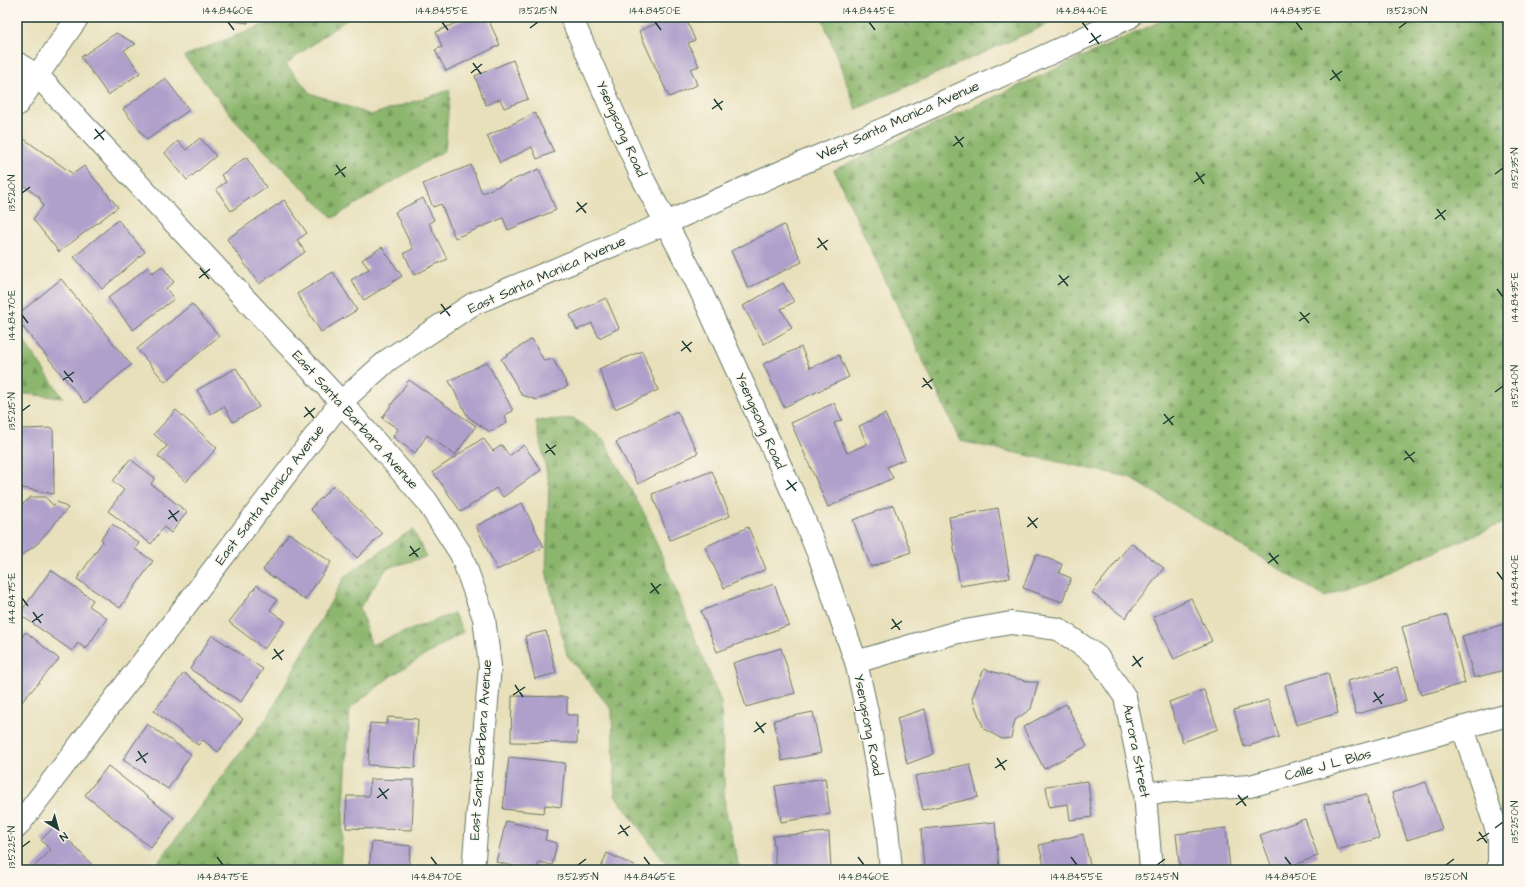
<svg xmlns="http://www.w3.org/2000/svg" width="1525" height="887" font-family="'Architects Daughter',sans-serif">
	<defs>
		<pattern id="forest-firs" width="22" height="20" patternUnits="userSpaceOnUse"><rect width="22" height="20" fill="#8cb66d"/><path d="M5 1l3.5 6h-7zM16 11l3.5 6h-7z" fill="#72955a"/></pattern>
	</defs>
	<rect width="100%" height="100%" fill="#fbf7ec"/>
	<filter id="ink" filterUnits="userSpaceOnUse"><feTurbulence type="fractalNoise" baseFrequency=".025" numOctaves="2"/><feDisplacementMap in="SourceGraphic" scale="8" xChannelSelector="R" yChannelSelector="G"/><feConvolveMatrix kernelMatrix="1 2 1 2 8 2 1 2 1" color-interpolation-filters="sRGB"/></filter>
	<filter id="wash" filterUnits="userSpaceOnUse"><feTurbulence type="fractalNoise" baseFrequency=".012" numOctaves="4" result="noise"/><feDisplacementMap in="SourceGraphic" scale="16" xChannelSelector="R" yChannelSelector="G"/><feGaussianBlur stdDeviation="0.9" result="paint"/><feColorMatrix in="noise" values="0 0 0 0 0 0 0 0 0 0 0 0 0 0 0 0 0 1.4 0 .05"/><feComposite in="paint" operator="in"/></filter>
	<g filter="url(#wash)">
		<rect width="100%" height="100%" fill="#e8e0bb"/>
		<path fill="url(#forest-firs)" stroke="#567a50" d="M284,17H350L286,64L310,93L371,115L450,90L445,150L333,218L240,126L184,56Z
			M822,17H1064L856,109Z
			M1170,17H1508V521L1325,597L1129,477L960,441L834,170Z
			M17,331L63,398L17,393Z
			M573,418L603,439L646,517L721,702L725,808L740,870H677L662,859L615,795L612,710L567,655L546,571L549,483L536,421Z
			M413,529L426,557L387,568L360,607L371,645L454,613L463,632L391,676L350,708L340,870H163L156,865L269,715L345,576Z"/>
		<g id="blocks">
			<path fill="#af9fcb" d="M210,17H248V23Z
				M469,17H487L500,45L446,71L435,50L442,47L436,32Z
				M671,17H685L695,40L688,43L699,66L691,69L697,85L669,97L639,31Z
				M116,33L136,44L124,50L140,73L108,95L81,57Z
				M513,60L528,99L504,108L500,99L486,105L475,76Z
				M165,78L189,110L147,140L123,109Z
				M535,113L554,152L537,159L532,147L500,163L487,136Z
				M20,136L73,174L84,166L118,207L59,252L33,219L43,206L39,197L17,180V141Z
				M200,138L216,156L187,180L165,153L178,141L186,150Z
				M246,157L266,187L231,211L216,189L226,182L221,175Z
				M471,165L482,193L539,169L556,210L508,230L503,218L455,238L441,204L433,207L423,184Z
				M423,198L434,220L429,223L447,259L414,275L404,253L413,249L395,212Z
				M284,200L307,233L297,240L305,252L259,284L227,239Z
				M118,220L145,252L102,289L74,257Z
				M784,225L802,262L748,288L731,251Z
				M382,247L402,276L364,300L351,280L369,269L362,260Z
				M162,266L174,282L166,288L174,299L133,330L108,298L148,267L152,273Z
				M333,272L357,310L321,332L297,294Z
				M61,279L131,365L85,403L17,320V315Z
				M783,283L794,302L781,309L792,328L764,344L743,306Z
				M606,298L619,328L599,338L592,323L577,330L570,315Z
				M192,304L219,336L165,382L137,349Z
				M532,339L544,361L553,359L568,386L537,400L522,395L501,359Z
				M801,347L810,368L839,355L849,377L784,407L763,364Z
				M642,351L658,390L615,409L599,369Z
				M487,362L513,411L505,415L507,423L490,432L468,417L449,381Z
				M236,368L259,407L233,422L224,406L211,414L197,390Z
				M409,380L476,426L455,455L427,435L415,453L393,437L398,429L382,418Z
				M834,403L842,420L834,423L847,453L867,444L859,426L885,414L905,459L887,467L893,478L828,507L791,423Z
				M176,410L217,448L186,482L158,456L167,446L154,434Z
				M677,411L698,453L638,484L616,442Z
				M17,425L22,429L53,428L54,494L17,487Z
				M483,438L493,451L502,445L509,456L524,445L541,470L503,497L496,488L461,512L433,472Z
				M130,459L155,478L151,484L187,512L171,533L164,527L151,544L108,511L124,490L113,481Z
				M712,471L730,516L670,540L652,494Z
				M334,485L382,534L357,558L310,509Z
				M31,497H45L53,505L58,502L68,508L37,544L17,559V509Z
				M522,503L544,547L497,570L476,526Z
				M893,505L911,552L871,567L853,520Z
				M998,508L1010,578L960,586L949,517Z
				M112,524L139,543L135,549L153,561L120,608L77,579L103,541L101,539Z
				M748,527L766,569L724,588L705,547Z
				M289,533L331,562L305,600L263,570Z
				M1131,543L1164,568L1125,618L1092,593Z
				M1036,554L1062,564L1059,573L1071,578L1062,602L1023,588Z
				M51,570L93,600L89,606L107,618L86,649L78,643L72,651L19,614Z
				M774,584L789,625L717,652L701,611Z
				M257,585L277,600L270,610L285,621L264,649L229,622Z
				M1191,598L1212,641L1174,659L1153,617Z
				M1447,615L1465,683L1421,695L1402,627Z
				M1508,623V669L1474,678L1462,636Z
				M546,631L556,673L535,679L525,636Z
				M26,632L59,659L21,703L17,700V642Z
				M212,635L263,669L241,702L190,669Z
				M781,648L795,693L746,707L733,663Z
				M1397,668L1406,701L1356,714L1347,681Z
				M984,669L1029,682H1038L1031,709L1015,720L1011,738L1002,739L984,729L972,698Z
				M184,673L243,719L218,752L203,740L198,745L154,711Z
				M1328,673L1338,713L1296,725L1285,685Z
				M1204,690L1218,729L1183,742L1169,702Z
				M512,696L567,697V715H578L577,743L511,742Z
				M1268,700L1279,737L1244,747L1234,710Z
				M1066,704L1087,746L1044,769L1023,727Z
				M925,709L934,754L907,764L897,718Z
				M813,712L821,753L782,761L774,720Z
				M388,717L418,719L415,768L368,765L370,723L387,724Z
				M147,724L191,754L168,789L123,760Z
				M509,757L565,763L561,807L545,805L544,813L503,809Z
				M970,764L978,797L923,810L915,776Z
				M108,766L174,818L151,848L85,795Z
				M825,778L830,814L781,822L775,786Z
				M370,779L414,780L412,830L346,828L347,796H369Z
				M1088,781L1092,817L1070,820L1068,804L1049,807L1046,786Z
				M1426,782L1442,829L1407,840L1392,793Z
				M1366,794L1379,838L1337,850L1324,805Z
				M1305,819L1318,856L1280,870H1273L1260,835Z
				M506,821L547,831L545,840L557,843L552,865L539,862L537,870H531L496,862Z
				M995,822L999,869L924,870L921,829Z
				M55,826L97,870H31L51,850L41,840Z
				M1226,828L1230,869L1180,870L1176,834Z
				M829,832L831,870H776L773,836Z
				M1083,834L1091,870H1045L1039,845Z
				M372,842L411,846L408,870H347V867L369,868Z
				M607,853L643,870H600Z"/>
		</g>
	</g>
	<g filter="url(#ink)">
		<use href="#blocks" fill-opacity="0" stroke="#657663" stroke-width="1"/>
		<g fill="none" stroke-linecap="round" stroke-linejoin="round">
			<defs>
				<path id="minor" d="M17,63L39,77L341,402L426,500L461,554L484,618L490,666L473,870
					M17,105L78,17
					M856,662L954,633L1011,623L1058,629L1097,656L1125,697L1145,793L1151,870
					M1463,728L1499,837V870
					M1145,793L1250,786L1508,715
					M17,827L341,402L388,360L473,304L666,223"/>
				<path id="major" d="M571,17L640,173L698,285L796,500L820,558L856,662L867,712L887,827L891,870
					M666,223L788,169L886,128L1130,17"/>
			</defs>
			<use href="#minor" stroke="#657663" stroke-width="24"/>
			<use href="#major" stroke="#657663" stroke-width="24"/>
			<use href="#minor" stroke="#fff" stroke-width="22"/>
			<use href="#major" stroke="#fff" stroke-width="22"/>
		</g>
	</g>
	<path fill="none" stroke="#1f3d34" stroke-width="1.5" d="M228,22L234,30M442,22L448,30M655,22L661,30M869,22L875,30M1082,22L1088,30M1296,22L1302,30M530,28L538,22M1399,28L1407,22M1091,33L1099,44M1089,43L1101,35M473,63L481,74M1332,70L1340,81M471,73L482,64M1330,80L1342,71M714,99L722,110M712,109L723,101M95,129L104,140M955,136L963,147M94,139L105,130M953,146L964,137M336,165L345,177M1196,172L1204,184M1495,174L1503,168M335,175L346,167M1194,182L1205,174M22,193L30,187M577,202L586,213M1437,209L1445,220M576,212L587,203M1435,219L1446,210M818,238L827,250M817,248L828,240M200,268L209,279M1059,275L1068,286M199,278L210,269M1058,285L1069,276M1497,289L1503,297M441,304L450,316M1300,312L1309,323M440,314L451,306M22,315L28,323M1299,321L1310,313M682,341L691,352M681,351L692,342M64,371L73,382M923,378L932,389M63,380L74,372M922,387L933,379M1495,392L1503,386M305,407L314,418M22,411L30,405M1164,414L1173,425M304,417L315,408M1163,424L1174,416M546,444L555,455M1405,451L1414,462M545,453L556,445M1404,460L1415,452M787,480L796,491M786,490L797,482M169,510L177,521M1028,517L1037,528M168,519L179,511M1027,527L1038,518M410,546L418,557M1269,553L1278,564M409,556L420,548M1268,563L1279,555M1497,572L1503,580M651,583L659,594M650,593L661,584M22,598L28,606M33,612L41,623M892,619L900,630M32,622L43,614M891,629L902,621M274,649L282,660M1133,656L1141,667M272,659L284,650M1132,666L1143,657M515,685L523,697M1374,692L1382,704M513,695L525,687M1373,702L1384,694M756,722L764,733M754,732L766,723M138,751L146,763M997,758L1005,770M136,761L148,753M995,768L1007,760M379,788L387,799M1238,795L1246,806M377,798L389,789M1236,805L1248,796M620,825L628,836M1495,828L1503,822M1479,832L1487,843M618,834L630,826M1477,841L1489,833M22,847L30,841M217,857L223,865M431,857L437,865M644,857L650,865M858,857L864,865M1071,857L1077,865M1285,857L1291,865M578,865L586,859M1157,865L1165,859M1446,865L1454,859"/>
	<g text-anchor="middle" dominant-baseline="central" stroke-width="3" stroke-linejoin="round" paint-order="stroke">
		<g font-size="14" fill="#1f3d34" stroke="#fbf7ec">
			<text transform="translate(898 121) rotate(-24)">West Santa Monica Avenue</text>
			<text transform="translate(621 129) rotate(66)">Ysengsong Road</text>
			<text transform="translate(547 275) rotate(-24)">East Santa Monica Avenue</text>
			<text transform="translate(355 420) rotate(48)">East Santa Barbara Avenue</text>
			<text transform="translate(760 421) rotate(66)">Ysengsong Road</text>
			<text transform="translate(270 495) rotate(-53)">East Santa Monica Avenue</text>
			<text transform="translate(868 725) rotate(79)">Ysengsong Road</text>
			<text transform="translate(481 750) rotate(-86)">East Santa Barbara Avenue</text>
			<text transform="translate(1136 751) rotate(79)">Aurora Street</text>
			<text transform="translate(1328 765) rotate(-15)">Calle J L Blas</text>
		</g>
	</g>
	<rect width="1525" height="887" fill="none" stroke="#fbf7ec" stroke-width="44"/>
	<g transform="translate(58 829) rotate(143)" stroke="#fbf7ec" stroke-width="3" paint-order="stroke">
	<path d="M0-3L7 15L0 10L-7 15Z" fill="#1f3d34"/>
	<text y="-6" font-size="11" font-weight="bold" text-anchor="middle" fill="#1f3d34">N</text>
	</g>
	<rect x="22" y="22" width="1481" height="843" fill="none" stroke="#1f3d34" stroke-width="1.5"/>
	<g font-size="10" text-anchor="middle" fill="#1f3d34">
		<text x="228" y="14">144.8460°E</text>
		<text x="442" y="14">144.8455°E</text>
		<text x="538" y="14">13.5215°N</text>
		<text x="655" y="14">144.8450°E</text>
		<text x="869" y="14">144.8445°E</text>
		<text x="1082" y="14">144.8440°E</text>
		<text x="1296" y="14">144.8435°E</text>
		<text x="1407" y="14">13.5230°N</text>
		<text transform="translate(1514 168) rotate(-90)" y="4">13.5235°N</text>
		<text transform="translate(11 193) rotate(-90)" y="4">13.5210°N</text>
		<text transform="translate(1514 297) rotate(-90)" y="4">144.8435°E</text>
		<text transform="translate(11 315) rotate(-90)" y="4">144.8470°E</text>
		<text transform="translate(1514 386) rotate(-90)" y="4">13.5240°N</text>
		<text transform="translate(11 411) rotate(-90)" y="4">13.5215°N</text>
		<text transform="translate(1514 580) rotate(-90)" y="4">144.8440°E</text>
		<text transform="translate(11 598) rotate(-90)" y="4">144.8475°E</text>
		<text transform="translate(1514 822) rotate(-90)" y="4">13.5250°N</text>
		<text transform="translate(11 847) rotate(-90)" y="4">13.5225°N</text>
		<text x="223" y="880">144.8475°E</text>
		<text x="437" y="880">144.8470°E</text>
		<text x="578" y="880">13.5235°N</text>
		<text x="650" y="880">144.8465°E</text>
		<text x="864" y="880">144.8460°E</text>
		<text x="1077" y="880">144.8455°E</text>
		<text x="1157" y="880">13.5245°N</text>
		<text x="1291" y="880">144.8450°E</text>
		<text x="1446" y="880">13.5250°N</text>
	</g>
</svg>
